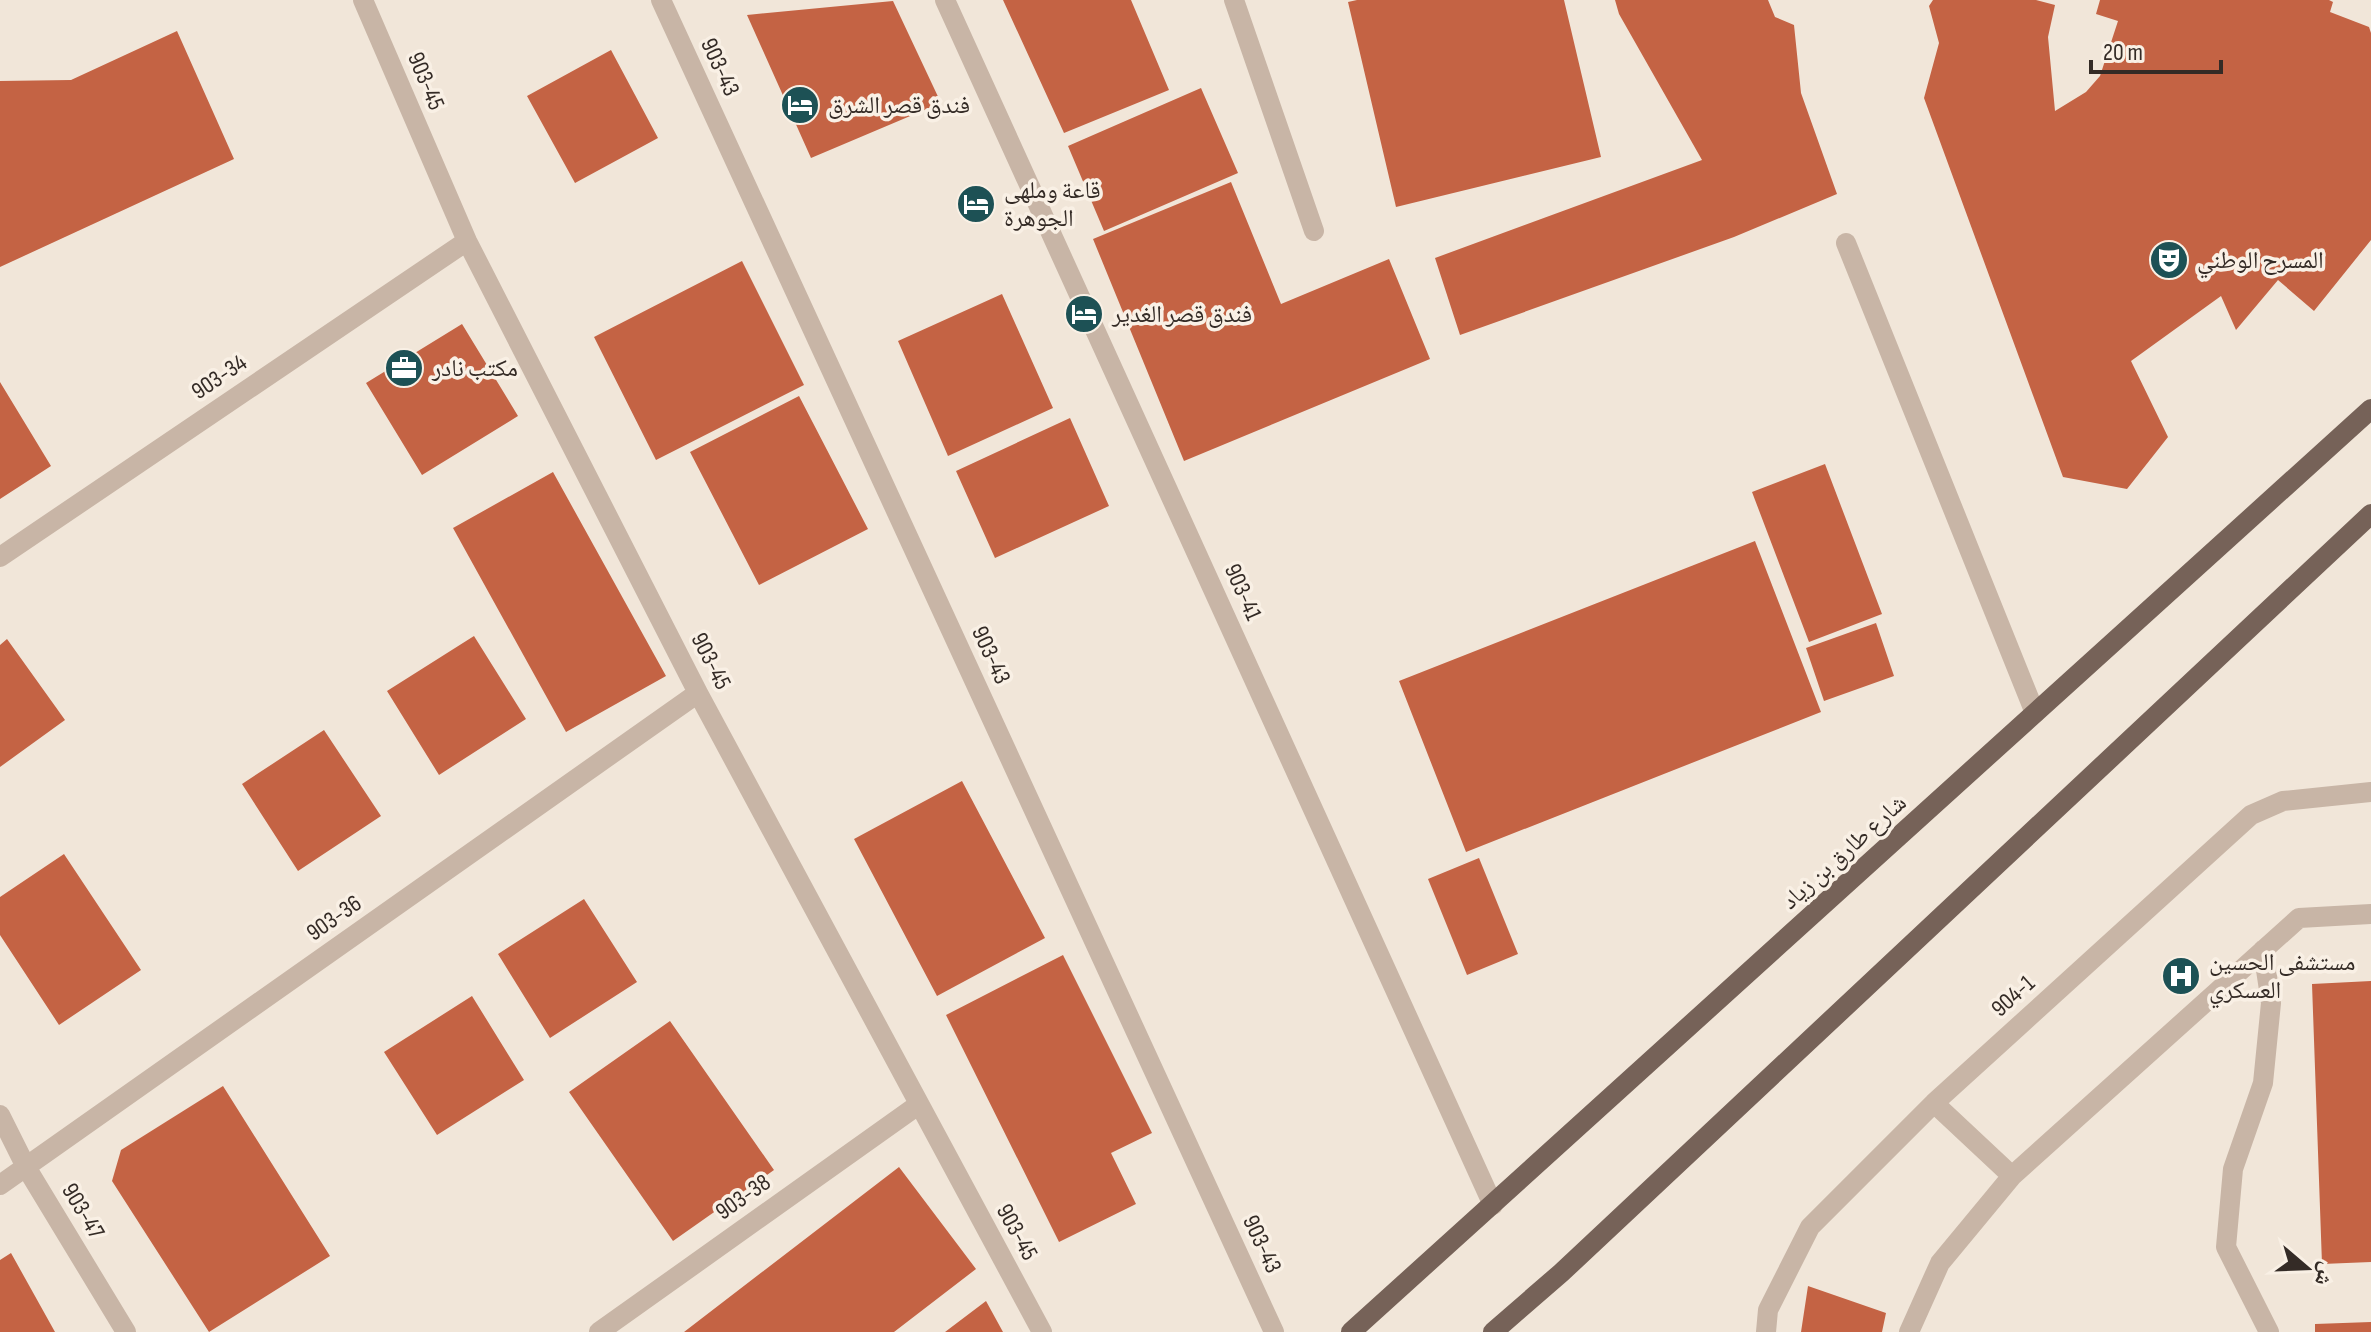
<svg xmlns="http://www.w3.org/2000/svg" width="2371" height="1332" font-family="'Sofia Sans Condensed','Noto Naskh Arabic',sans-serif">
	<rect width="100%" height="100%" fill="#f1e6d9"/>
	<path fill="#c46344" d="M1003,0H1131L1169,90L1064,133Z
		M1357,0H1564L1601,157L1396,207L1348,2Z
		M1615,0H1768L1775,17L1794,25L1801,93L1837,194L1734,237L1460,335L1435,258L1702,160L1619,14Z
		M1933,0H2036L2055,5L2048,37L2055,111L2086,92L2100,76L2118,21L2096,14L2100,0H2329L2333,2L2330,12L2369,27L2371,33V240L2314,311L2278,280L2236,330L2221,296L2131,361L2168,437L2127,489L2063,477L1924,98L1939,43L1929,6Z
		M893,1L941,103L811,158L747,15Z
		M177,31L234,159L0,267V81L71,80Z
		M611,50L658,138L575,183L527,96Z
		M1201,88L1238,173L1104,231L1068,146Z
		M1231,182L1281,304L1389,259L1430,359L1184,461L1093,239Z
		M742,261L804,385L656,460L594,337Z
		M1002,294L1053,408L948,456L898,341Z
		M462,324L518,416L422,475L366,383Z
		M0,382L51,466L0,499Z
		M799,396L868,529L759,585L690,452Z
		M1070,418L1109,506L995,558L956,471Z
		M1825,464L1882,614L1809,642L1752,492Z
		M553,472L666,676L566,732L453,528Z
		M1755,541L1821,712L1466,852L1399,681Z
		M1876,623L1894,676L1824,701L1806,648Z
		M474,636L526,719L439,775L387,691Z
		M7,639L65,720L0,767V645Z
		M324,730L381,816L298,871L242,784Z
		M962,781L1045,938L937,996L854,839Z
		M64,854L141,970L59,1025L0,935V897Z
		M1479,858L1518,954L1467,975L1428,879Z
		M584,899L637,982L550,1038L498,954Z
		M1063,955L1152,1133L1111,1153L1136,1204L1059,1242L946,1015Z
		M2371,981V1262L2322,1264L2312,984Z
		M472,996L524,1080L437,1135L384,1052Z
		M670,1021L774,1170L673,1241L569,1092Z
		M223,1086L330,1256L209,1332L112,1181L121,1150Z
		M899,1167L976,1269L894,1332H684Z
		M11,1253L55,1332H0V1260Z
		M1808,1286L1886,1313L1882,1332H1801Z
		M986,1301L1003,1332H945Z
		M2371,1322V1332H2315V1324Z"/>
	<g fill="none" stroke-linecap="round" stroke-linejoin="round">
		<path stroke="#c8b5a6" stroke-width="20" d="M363,0L467,241L698,693L1042,1332
			M661,0L1274,1332
			M945,0L1493,1205
			M1234,0L1314,231
			M1846,243L2035,713
			M0,557L467,241
			M2263,950L2271,1003L2263,1083L2233,1169L2226,1247L2269,1332
			M1934,1103L2012,1176
			M0,1115L26,1167L126,1332
			M0,1185L698,693
			M599,1332L918,1105
			M1766,1332L1768,1310L1810,1227L1934,1103L2251,815L2283,801L2371,792
			M1909,1332L1940,1263L2012,1176L2299,918L2371,914"/>
		<path stroke="#766258" stroke-width="20" d="M1351,1332L2371,409
			M1493,1332L1561,1273L2371,514"/>
	</g>
	<defs>
		<symbol id="hotel-disc" viewBox="-11 -11 22 22"><circle r="9.5" fill="#1d5155" stroke="#f9f0e5"/><path d="M-6-4.5h1.5V1H6V5H4.5V3h-9V5H-6ZM-4 0a1.8 1.8 0 1 1 3.6 0ZM.5 0V-2.5h3Q6-2.5 6 0Z" fill="#fff"/></symbol>
		<symbol id="theatre-disc" viewBox="-11 -11 22 22"><circle r="9.5" fill="#1d5155" stroke="#f9f0e5"/><path d="M-5-5.5Q0-4 5-5.5V0Q5 5 0 6Q-5 5-5 0ZM-3.3-2.5H-1v1.5H-3.3ZM1-2.5H3.3v1.5H1ZM-2.8 1Q0 5.5 2.8 1Z" fill="#fff"/></symbol>
		<symbol id="office-disc" viewBox="-11 -11 22 22"><circle r="9.5" fill="#1d5155" stroke="#f9f0e5"/><path d="M-6-3h4V-5.5h4V-3h4V5H-6ZM-1-4.5V-3h2v-1.5ZM-6 0V1H6V0Z" fill="#fff"/></symbol>
		<symbol id="hospital-disc" viewBox="-11 -11 22 22"><circle r="9.5" fill="#1d5155" stroke="#f9f0e5"/><path d="M-5-5h3v3.5h4V-5h3V5h-3V1.5h-4V5h-3Z" fill="#fff"/></symbol>
	</defs>
	<g fill-rule="evenodd">
		<use href="#hotel-disc" x="778" y="83" width="44" height="44"/>
		<use href="#hotel-disc" x="954" y="182" width="44" height="44"/>
		<use href="#theatre-disc" x="2147" y="238" width="44" height="44"/>
		<use href="#hotel-disc" x="1062" y="292" width="44" height="44"/>
		<use href="#office-disc" x="382" y="346" width="44" height="44"/>
		<use href="#hospital-disc" x="2159" y="954" width="44" height="44"/>
	</g>
	<g text-anchor="middle" dominant-baseline="central" stroke-width="7" stroke-linejoin="round" paint-order="stroke">
		<g font-size="24" fill="#342b26" stroke="#f9f0e5">
			<text transform="translate(720 67) rotate(65)">903-43</text>
			<text transform="translate(426 81) rotate(67)">903-45</text>
			<text transform="translate(219 377) rotate(-34)">903-34</text>
			<text transform="translate(1243 592) rotate(66)">903-41</text>
			<text transform="translate(991 655) rotate(65)">903-43</text>
			<text transform="translate(711 661) rotate(63)">903-45</text>
			<text transform="translate(1844 852) rotate(-42)">شارع طارق بن زياد</text>
			<text transform="translate(334 918) rotate(-35)">903-36</text>
			<text transform="translate(2013 996) rotate(-42)">904-1</text>
			<text transform="translate(743 1197) rotate(-35)">903-38</text>
			<text transform="translate(83 1211) rotate(59)">903-47</text>
			<text transform="translate(1017 1232) rotate(61)">903-45</text>
			<text transform="translate(1262 1244) rotate(65)">903-43</text>
		</g>
		<g font-size="24" fill="#342b26" stroke="#f9f0e5" text-anchor="start">
			<text x="828" y="105">فندق قصر الشرق</text>
			<text x="1004" y="190">قاعة وملهى<tspan x="1004" dy="28">الجوهرة</tspan></text>
			<text x="2197" y="260">المسرح الوطني</text>
			<text x="1112" y="314">فندق قصر الغدير</text>
			<text x="432" y="368">مكتب نادر</text>
			<text x="2209" y="962">مستشفى الحسين<tspan x="2209" dy="28">العسكري</tspan></text>
		</g>
	</g>
	<g transform="translate(2307 1268) rotate(109)" stroke="#f9f0e5" stroke-width="6" paint-order="stroke">
	<path d="M0-6L14 30L0 20L-14 30Z" fill="#342b26"/>
	<text y="-12" font-size="22" font-weight="bold" text-anchor="middle" fill="#342b26">ش</text>
	</g>
	<path d="M2091 60v12h130v-12" fill="none" stroke="#342b26" stroke-width="4"/>
	<text x="2103" y="60" font-size="24" fill="#342b26" stroke="#f9f0e5" stroke-width="6" paint-order="stroke">20 m</text>
</svg>
